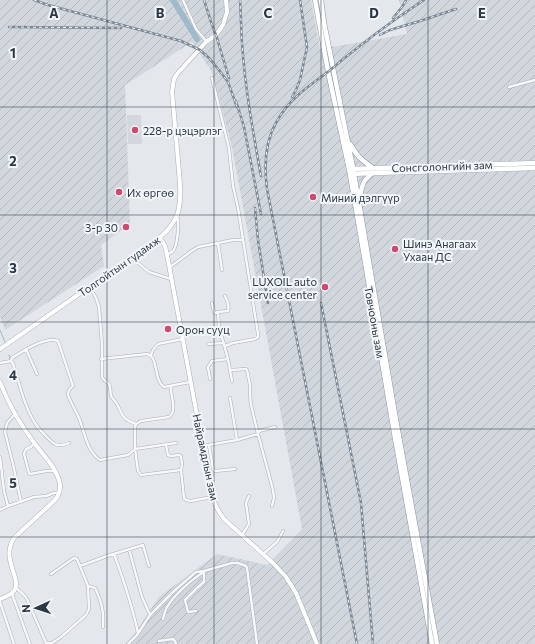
<svg xmlns="http://www.w3.org/2000/svg" width="535" height="644" font-family="Commissioner,sans-serif">
	<defs>
		<pattern id="industrial-furrows" width="10" height="10" patternUnits="userSpaceOnUse"><rect width="10" height="10" fill="#d2d7de"/><path d="M-1 1l2-2M0 10L10 0M9 11l2-2" fill="none" stroke="#b4b9c0"/></pattern>
	</defs>
	<rect width="100%" height="100%" fill="#e4e8ec"/>
	<path fill="#d2d7de" d="M127,115H141L142,144H128Z"/>
	<path fill="url(#industrial-furrows)" d="M0,0H311L320,49L407,34L399,0H535V644H125L134,634L159,597L217,554L267,565L302,529L232,147L212,72L192,42L125,85L130,224L101,245L104,266L5,330L0,317Z"/>
	<g fill="none" stroke-linecap="round" stroke-linejoin="round">
		<path stroke="#9fbacb" stroke-width="1" d="M0,330L5,342
			M9,355L10,359"/>
		<path stroke="#9fbacb" stroke-width="6" d="M173,0L197,39"/>
		<defs>
			<path id="minor" d="M183,0L196,29L206,41
				M212,78L229,148L233,186L238,208L258,334V337L255,339L233,343L225,346
				M509,87L535,80
				M218,243L233,240H243
				M167,254C169,253 171,253 173,251C178,245 179,223 177,215
				M132,258L149,272L171,279
				M170,267L193,250L198,247L218,243L222,270
				M90,287L96,298L99,307L102,344V377C104,381 106,381 109,384C111,386 110,393 111,396C113,399 115,401 117,404C123,416 122,419 136,424
				M225,296C227,301 230,305 228,311L218,312L219,327L228,359L232,381
				M212,303L214,312L215,313L218,312
				M208,344L224,343
				M26,349L37,374
				M151,355L153,350L158,344L183,339
				M101,359L147,354C159,357 153,379 164,387L190,382
				M11,361L13,364C20,384 24,408 37,426C39,429 42,432 45,435C53,444 57,448 69,443
				M0,363L11,361L12,358C23,351 46,336 58,341L73,386C70,388 68,391 68,395C69,399 77,413 79,418C85,433 86,450 100,460L128,455L135,449L176,443
				M231,370L246,369L247,370L250,385V395L251,405L258,434L259,431L275,427
				M210,379L208,367L212,361L228,359
				M171,386C170,396 178,410 169,417L141,421L136,424L135,427V449L138,471L141,475L181,470
				M230,398L237,440
				M14,415L7,423L5,432L13,464L21,502
				M34,443L31,447L26,449L24,454L29,473L30,474L46,471H55
				M166,445L168,455L171,456L179,455L181,456L182,465L181,470L184,498L186,500L191,501L212,497
				M209,445L213,469L215,471L235,469
				M203,446L237,440L258,434L273,490L274,498L272,506
				M0,457L4,491L8,506
				M0,510L8,506L34,497L46,496L54,493H59
				M242,535L249,524L246,503L249,496
				M129,549L142,597L150,615
				M114,554C124,581 132,605 138,633
				M263,554L277,542L283,531
				M80,566L107,556L143,545L149,566
				M88,586L95,588L96,590C102,603 104,612 103,627
				M16,588L23,594L27,599L46,643H52L61,637L86,615L89,609L88,586L77,559L74,558L51,574
				M12,594L30,644
				M0,602L14,644
				M196,611L188,612L185,600L196,589L204,582V572
				M163,619C164,615 165,611 167,607C174,595 192,579 204,572
				M159,641L173,639L175,641L176,644
				M128,644L137,635L150,615L173,592L196,572L204,571L232,563H238L246,566L247,568L257,644"/>
			<path id="secondary" d="M160,238L165,246L168,260L211,491C213,501 217,510 224,519L273,563L286,577L296,593L317,644
				M0,349L151,244C162,236 172,228 177,215C183,198 179,177 178,160C176,137 174,115 172,92L174,79L177,74L206,42L216,35L223,25L227,12L226,0
				M0,382C9,406 19,423 35,444C43,455 55,466 59,480C61,487 60,494 55,500L14,538C0,560 23,579 14,591C11,595 5,597 0,599"/>
			<path id="primary" d="M351,169L535,163
				M351,174L373,173L535,168"/>
			<path id="trunk" d="M315,0L328,71L350,174L395,438L432,644
				M321,0L324,23L353,168L396,420L437,644
				M350,144C358,157 360,159 373,168
				M360,197C362,185 363,180 373,173"/>
		</defs>
		<use href="#minor" stroke="#a9afb6" stroke-width="3.5"/>
		<use href="#secondary" stroke="#a9afb6" stroke-width="5"/>
		<use href="#primary" stroke="#a3aeb7" stroke-width="5.5"/>
		<use href="#trunk" stroke="#8b97a2" stroke-width="5.5"/>
		<use href="#minor" stroke="#f7f8fa" stroke-width="2.5"/>
		<use href="#secondary" stroke="#fff" stroke-width="4"/>
		<use href="#primary" stroke="#fff" stroke-width="4.5"/>
		<use href="#trunk" stroke="#fff" stroke-width="4.5"/>
		<defs>
			<path id="rail" d="M34,0L48,5L181,41L200,50L209,58L219,70L228,82L237,107
				M204,0L212,25L216,35L229,78
				M240,0C241,14 241,29 242,43C245,88 253,132 261,176
				M393,18L402,7L406,0
				M9,27L121,28
				M380,35L390,30L420,21L456,9
				M292,97L296,90L300,80L307,47L300,0
				M236,101L244,127L261,214
				M255,208L258,240L268,303
				M321,303L361,503L373,644
				M357,644L267,189C264,166 265,141 277,121C289,99 309,86 329,71C348,55 368,39 389,24C400,16 412,8 424,0"/>
		</defs>
		<use href="#rail" stroke="#7d8995" stroke-width="2.5"/>
		<use href="#rail" stroke="#f3f6f9" stroke-width="1" stroke-dasharray="3" stroke-linecap="butt"/>
	</g>
	<path fill="none" stroke="#2b3744" stroke-width="1" stroke-opacity="0.55" d="M107,0V644M214,0V644M321,0V644M428,0V644M0,107H535M0,215H535M0,322H535M0,429H535M0,537H535"/>
	<g fill="#cf4a6e" stroke="#f3f6f9" stroke-width="1.5">
		<circle cx="135" cy="130" r="4"/>
		<circle cx="119" cy="192" r="4"/>
		<circle cx="313" cy="197" r="4"/>
		<circle cx="126" cy="227" r="4"/>
		<circle cx="395" cy="249" r="4"/>
		<circle cx="325" cy="287" r="4"/>
		<circle cx="168" cy="329" r="4"/>
	</g>
	<g text-anchor="middle" dominant-baseline="central" stroke-width="4" stroke-linejoin="round" paint-order="stroke">
		<g font-size="11" fill="#2b3744" stroke="#f3f6f9" text-anchor="start">
			<text x="143" y="130">228-р цэцэрлэг</text>
			<text x="127" y="192">Их өргөө</text>
			<text x="321" y="197">Миний дэлгүүр</text>
			<text x="118" y="227" text-anchor="end">3-р 30</text>
			<text x="403" y="243">Шинэ Анагаах<tspan x="403" dy="13">Ухаан ДС</tspan></text>
			<text x="317" y="281" text-anchor="end">LUXOIL auto<tspan x="317" dy="13">service center</tspan></text>
			<text x="176" y="329">Орон сууц</text>
		</g>
		<g font-size="11" fill="#2b3744" stroke="#f3f6f9">
			<text transform="translate(442 166) rotate(-2)">Сонсголонгийн зам</text>
			<text transform="translate(119 266) rotate(-35)">Толгойтын гудамж</text>
			<text transform="translate(375 322) rotate(80)">Товчооны зам</text>
			<text transform="translate(206 457) rotate(78)">Найрамдлын зам</text>
		</g>
	</g>
	<g font-size="13" text-anchor="middle" font-weight="bold" fill="#2b3744" stroke="#f3f6f9" stroke-width="4" stroke-linejoin="round" paint-order="stroke">
		<text x="54" y="18">A</text>
		<text x="160" y="18">B</text>
		<text x="268" y="18">C</text>
		<text x="374" y="18">D</text>
		<text x="482" y="18">E</text>
		<text x="13" y="58">1</text>
		<text x="13" y="166">2</text>
		<text x="13" y="273">3</text>
		<text x="13" y="380">4</text>
		<text x="13" y="488">5</text>
	</g>
	<g transform="translate(36 608) rotate(267)" stroke="#f3f6f9" stroke-width="3" paint-order="stroke">
	<path d="M0-3L7 15L0 10L-7 15Z" fill="#2b3744"/>
	<text y="-6" font-size="11" font-weight="bold" text-anchor="middle" fill="#2b3744">N</text>
	</g>
</svg>
